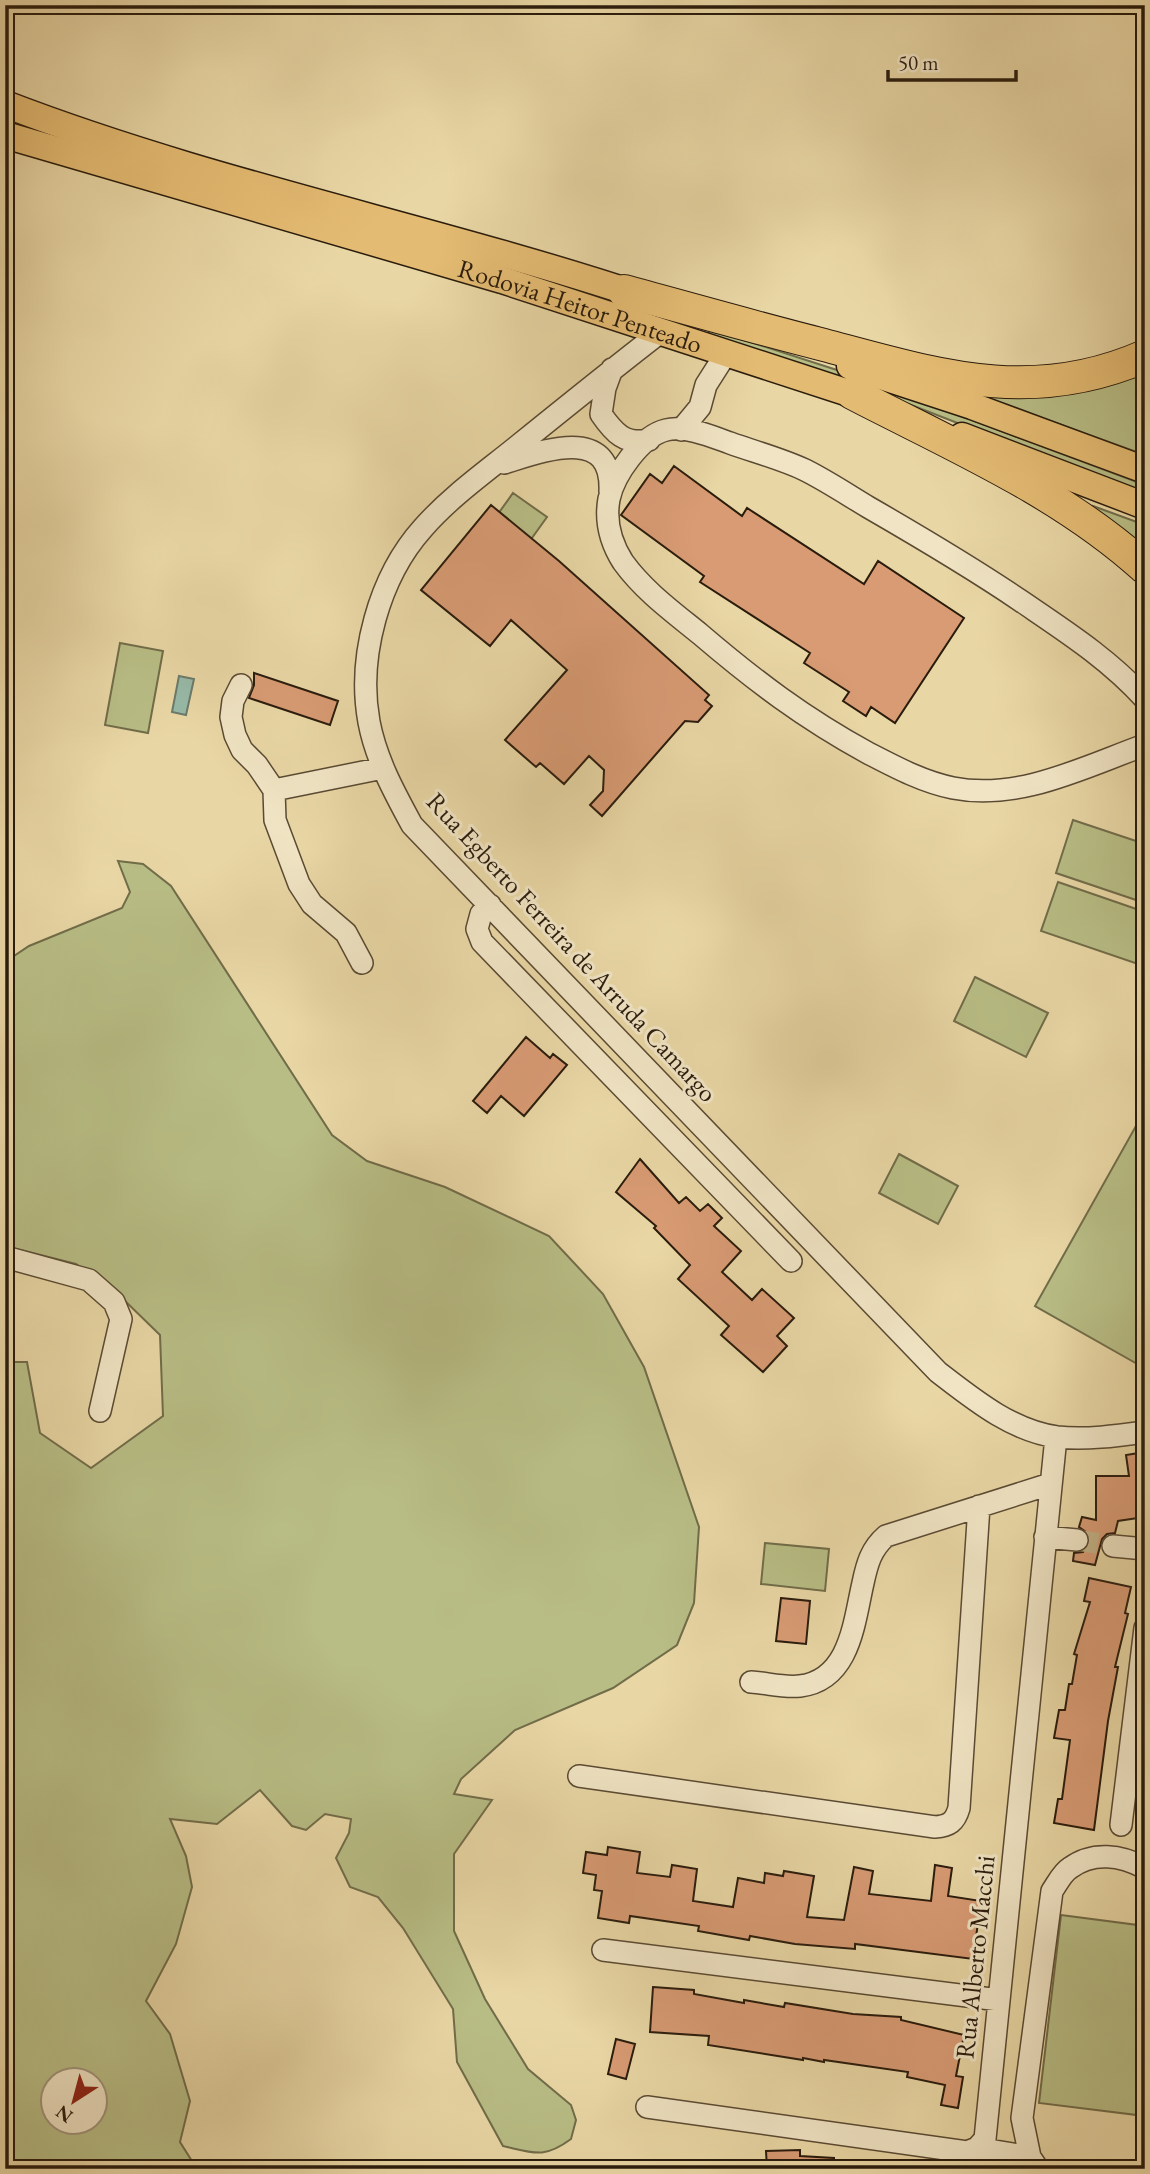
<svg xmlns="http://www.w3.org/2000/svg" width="1150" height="2174" font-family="'EB Garamond',serif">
	<rect width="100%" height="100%" fill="#e8d6a4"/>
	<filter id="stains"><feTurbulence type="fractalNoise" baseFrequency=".00286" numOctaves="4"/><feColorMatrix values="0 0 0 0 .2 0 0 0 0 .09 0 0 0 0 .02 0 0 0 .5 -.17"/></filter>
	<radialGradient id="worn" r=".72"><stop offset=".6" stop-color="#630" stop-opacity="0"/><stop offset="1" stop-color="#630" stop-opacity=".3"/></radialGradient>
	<path fill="#b8bd85" stroke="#716c49" stroke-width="2" fill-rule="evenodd" d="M710,329L840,371L1145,485V496L901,401L708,335Z
		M1145,366V455L984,397L982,388Z
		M513,493L547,517L481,609L447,585Z
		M1093,506L1145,525V555L1094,515Z
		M120,643L163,651L148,733L105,725Z
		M1073,820L1145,844V903L1056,873Z
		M118,861L143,864L171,886L332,1135L367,1161L445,1187L549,1236L603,1294L644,1367L699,1527L694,1603L677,1645L613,1688L515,1730L461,1779L454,1794L492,1800L454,1854V1931L485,1999L528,2069L571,2105L576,2120L571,2139C544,2159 534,2153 503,2146L457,2062L453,2009L403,1928L378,1897L350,1887L336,1858L349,1833L351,1819L325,1814L306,1830L292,1826L260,1790L217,1824L170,1819L186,1856L192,1887L176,1944L146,2001L170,2034L190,2101L180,2142L197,2169H5V1362H27L40,1433L91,1468L163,1416L160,1335L121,1297L76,1264L5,1246V962L29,946L122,908L130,892ZM52,2080H94V2122H52Z
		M1058,882L1145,912V944L1138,964L1041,931Z
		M975,977L1048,1013L1026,1057L954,1021Z
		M1141,1117L1145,1119V1354L1139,1365L1035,1306Z
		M899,1154L958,1186L938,1224L879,1193Z
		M765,1543L829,1549L825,1591L761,1584Z
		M1061,1915L1145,1926V2116L1039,2103Z"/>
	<path fill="#97b9a8" stroke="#6b7a6a" stroke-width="2" d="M179,676L194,679L186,715L172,712Z"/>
	<path fill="#d89b74" stroke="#2a1c0d" stroke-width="2" d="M674,466L742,516L747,508L864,584L878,561L964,618L895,723L871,707L866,716L843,701L849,692L804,663L810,653L700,582L704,576L621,515L650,474L662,483Z
		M491,505L559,561L709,695L705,700L712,706L698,722L685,721L602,816L590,805L603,791L604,770L589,756L564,784L540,763L536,767L505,740L567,670L511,620L490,646L421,590Z
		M254,673L338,701L330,725L249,698L254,685Z
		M526,1037L550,1058L553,1054L567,1065L524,1116L501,1096L487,1113L473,1101Z
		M640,1159L679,1203L686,1197L700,1211L708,1204L722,1218L714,1226L741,1251L722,1272L752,1300L762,1289L794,1318L777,1336L787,1346L763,1372L721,1335L729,1326L678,1279L690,1265L654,1228L656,1226L616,1192Z
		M1145,1452V1517L1118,1521L1115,1533L1107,1534L1102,1539L1095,1565L1073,1561L1074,1553L1083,1552L1090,1542L1089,1534L1079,1527L1082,1517L1096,1520V1476H1129L1126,1455Z
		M1089,1578L1131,1587L1125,1613L1128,1614L1115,1667H1118L1108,1721L1094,1830L1054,1823L1058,1799H1062L1070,1740L1054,1738L1059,1710H1065L1069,1684H1072L1077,1655L1074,1654L1090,1602L1084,1601Z
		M781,1598L810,1601L806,1644L776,1641Z
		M608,1847L640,1852L637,1873L670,1877L672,1865L697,1869L693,1901L733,1907L738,1878L764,1883L765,1873L783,1876L784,1871L814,1876L807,1917L844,1920L854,1867L873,1871L869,1894L931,1901L935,1865L952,1868L948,1896L981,1901L973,1959L855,1944V1949L795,1944L750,1936L749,1940L698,1931L699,1926L630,1916L629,1923L598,1918L602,1891L594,1890L596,1875L583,1873L586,1852L607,1855Z
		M653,1987L694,1990V1994L744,2003V2000L784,2007L785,2003L853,2014L901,2017V2020L964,2035L956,2076L963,2077L958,2108L941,2105L945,2085L907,2077L908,2072L824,2060V2062L803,2058V2060L708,2045L709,2036L650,2032Z
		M616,2039L635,2044L626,2079L608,2074Z
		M800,2150V2156L834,2158V2169H767L766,2151Z"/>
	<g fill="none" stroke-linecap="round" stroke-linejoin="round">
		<path stroke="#c2b186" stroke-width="21" stroke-dasharray="21 10" stroke-linecap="butt" d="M1077,1540L1113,1546"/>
		<defs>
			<path id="minor" d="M662,331C614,368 567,406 520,444C487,471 451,496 423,528C379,577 357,657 369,722C376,759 394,792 412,825L938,1372C973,1399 1012,1431 1057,1437C1086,1440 1116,1436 1145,1432
				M612,369L605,388L601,414C614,433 625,445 649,440
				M681,430L700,407L706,385L727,352
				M504,463C543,451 613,424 610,492
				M241,685L233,701L231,717L235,735L242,750L257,765L274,790L275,820L299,884L312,904L346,933L362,963
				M1145,699C1109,659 1065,631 1021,601C971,567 920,537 868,507C848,495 827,481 805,470C782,459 755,452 730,443C713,437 685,425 666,430C641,436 614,475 609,499C605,521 611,543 623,562C644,591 673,612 700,634C755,681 804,718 868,753C895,767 923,782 953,788C1019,801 1084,767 1145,745
				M274,790L383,768
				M490,905L481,914L477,929L482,942L791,1261
				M5,1257L89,1280L114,1302L121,1319L100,1411
				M1045,1537L1077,1540
				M1113,1546L1145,1549
				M751,1682C767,1683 784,1688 800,1686C850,1680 854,1622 863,1583C867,1564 871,1549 886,1536L1050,1484
				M579,1776L935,1827C949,1826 955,1822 959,1808L979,1506
				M1121,1825L1145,1628
				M603,1950L999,2000
				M647,2107L967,2152L977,2148L985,2139L1056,1437
				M977,2148L1030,2157L1036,2166
				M1030,2157L1022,2118L1052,1891C1057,1884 1062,1873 1070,1868C1093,1851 1121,1855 1145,1868"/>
			<g id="major">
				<path d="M5,104C213,184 433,227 644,297"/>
				<path id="s1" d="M5,135L502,280L870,400"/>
				<path d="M850,366L972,406L1145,470"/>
				<path d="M962,436L1145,506"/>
			</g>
			<path id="highway" d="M624,291C690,309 757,328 824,345C937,375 1031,406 1145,356
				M852,393C952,445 1060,491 1145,568"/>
		</defs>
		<use href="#minor" stroke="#5a4a33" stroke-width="24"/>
		<use href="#major" stroke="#2a1c0d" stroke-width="29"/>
		<use href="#highway" stroke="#2a1c0d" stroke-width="34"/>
		<use href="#minor" stroke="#f0e4c4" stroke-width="21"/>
		<use href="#major" stroke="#e4bb72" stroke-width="26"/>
		<use href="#highway" stroke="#e4bb72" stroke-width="32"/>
	</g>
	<g text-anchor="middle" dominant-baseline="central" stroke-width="6" stroke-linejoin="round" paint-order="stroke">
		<g font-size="26" fill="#2a1c0d" stroke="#f0e4c4">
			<text stroke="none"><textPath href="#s1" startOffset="600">Rodovia Heitor Penteado</textPath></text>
			<text transform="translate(572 947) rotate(47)">Rua Egberto Ferreira de Arruda Camargo</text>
			<text transform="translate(975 1957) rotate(-84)">Rua Alberto Macchi</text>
		</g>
	</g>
	<rect width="1150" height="2174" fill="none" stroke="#e8d6a4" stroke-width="28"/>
	<rect x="7" y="7" width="1136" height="2160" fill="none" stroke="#2a1c0d" stroke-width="3.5"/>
	<rect x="14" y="14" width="1122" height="2146" fill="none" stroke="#2a1c0d" stroke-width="2"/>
	<g transform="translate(74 2101) rotate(216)"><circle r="33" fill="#f0e4c4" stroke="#a1947b" stroke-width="2"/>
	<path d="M0-5L12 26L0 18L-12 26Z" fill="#8f2418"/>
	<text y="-10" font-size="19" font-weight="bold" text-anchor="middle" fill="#2a1c0d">N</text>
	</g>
	<path d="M888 70v10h128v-10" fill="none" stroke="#2a1c0d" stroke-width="3.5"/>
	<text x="898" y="70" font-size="21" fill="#2a1c0d" stroke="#f0e4c4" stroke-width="5" paint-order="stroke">50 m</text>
	<rect width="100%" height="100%" filter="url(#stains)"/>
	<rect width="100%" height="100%" fill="url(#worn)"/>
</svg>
